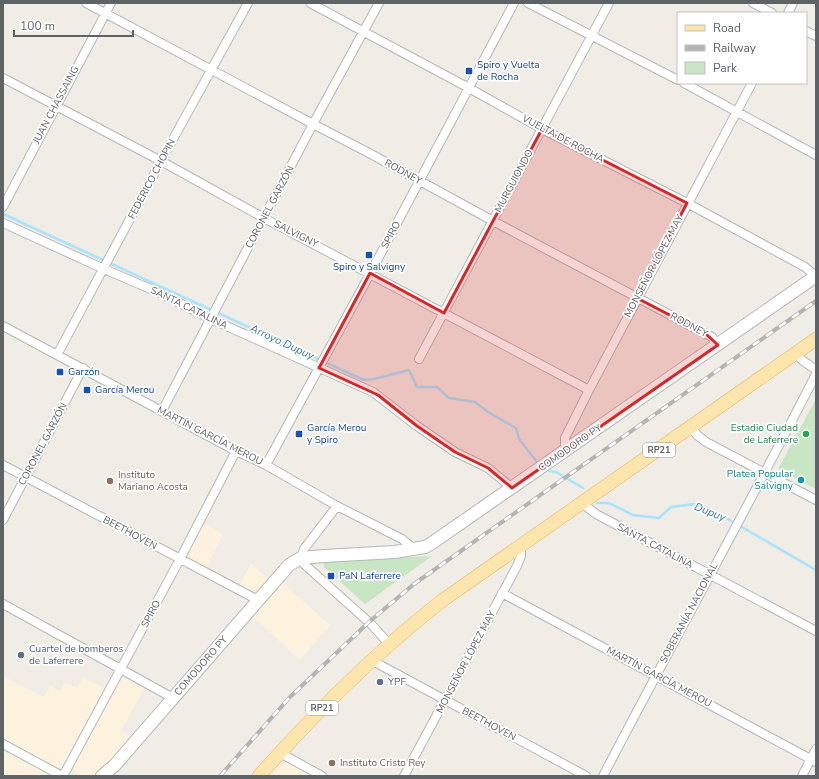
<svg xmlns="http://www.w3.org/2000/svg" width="819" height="779" font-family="'Nunito Sans',sans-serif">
	<rect width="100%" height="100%" fill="#f0ece6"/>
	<path fill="#fdf2de" d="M204,524L223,534L205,569L192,562L189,553Z
		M251,563L269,580L258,592L255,594L239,586Z
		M283,583L330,625L300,660L252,616Z
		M3,676L44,697L50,686L60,691L65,682L77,688L83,677L107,690L64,768H58L3,739Z
		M124,677H127L145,687L121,731L132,737L104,770L95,776H78L76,773L73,767L121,678Z
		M3,749L53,775L54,776H3Z
		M287,762L291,763L315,776H272L283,764Z"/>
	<path fill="#c8e6c4" d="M816,399V489L778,469Z
		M432,556L365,604L324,567V562Z"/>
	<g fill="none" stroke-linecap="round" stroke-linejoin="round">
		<path stroke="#a9e3fd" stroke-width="2.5" d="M3,214L364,380L374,379L409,370L417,387H437L449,398L475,402L488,412L516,428L519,439L537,462
			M549,471L556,472L583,488
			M597,503H609L633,515L659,518L671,507L694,504L721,515L816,570"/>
		<defs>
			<path id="street" d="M86,3L313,124L369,153L493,221L706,334L712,337L718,345
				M310,3L469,88L542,129L687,203L805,267L816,276
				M528,3L678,80
				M753,3L772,13
				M788,13L793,3
				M806,31L816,36
				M3,78L161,161L264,218L589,390
				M684,83L816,155
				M3,207L111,3
				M3,223L104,269L160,293L211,319L373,392L417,426L455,452L488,468L512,488
				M3,326L236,451L266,465L337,506L402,539L414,549
				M796,353L802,360L816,370
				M57,355L161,161L248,3
				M419,359L609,3
				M162,411L313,124L379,3
				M691,427L697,435L706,442L816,500
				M565,452V438L589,390L752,83
				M3,465L258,600
				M266,465L364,285L514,3
				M582,503L596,514L816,631
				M337,506L304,549L301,558L304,564L372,625L389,644
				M3,520L83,368
				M502,593L816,762
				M3,604L173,698
				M371,660L586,776
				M3,744L62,776
				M280,753L322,776
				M63,776L180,559L236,451
				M404,776L517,566L521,556V545
				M603,776C673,642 747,509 816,374
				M802,776L816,749"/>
			<path id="secondary" d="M102,776L114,766L289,565L301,558L324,556L395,552L425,547L432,543L816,276"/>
			<path id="primary" d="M259,776C316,712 376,652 443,600L816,339"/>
		</defs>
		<use href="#street" stroke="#b4b7ba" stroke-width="10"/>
		<use href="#secondary" stroke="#b3b7ba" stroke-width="14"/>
		<use href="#primary" stroke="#eeb561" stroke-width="14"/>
		<use href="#street" stroke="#fff" stroke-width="8"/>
		<use href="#secondary" stroke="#fff" stroke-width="12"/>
		<use href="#primary" stroke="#fde6ae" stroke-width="13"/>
		<defs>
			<path id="rail" d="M220,776L290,697L369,622L414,584L816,301"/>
		</defs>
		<use href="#rail" stroke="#b3b4b4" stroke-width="4"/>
		<use href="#rail" stroke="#fff" stroke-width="2.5" stroke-dasharray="8" stroke-linecap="butt"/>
	</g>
	<path fill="#d62828" fill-opacity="0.2" stroke="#d62828" stroke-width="3" stroke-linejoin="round" d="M542,129L687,203L637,298L706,334L718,345L512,488L488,468L455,452L417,426L378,395L319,368L370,273L444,313Z"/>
	<g fill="#1a4fb4" stroke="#fff" stroke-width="1.5">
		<rect x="465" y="67" width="8" height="8" rx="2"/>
		<rect x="365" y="251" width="8" height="8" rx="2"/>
		<rect x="56" y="368" width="8" height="8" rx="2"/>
		<rect x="83" y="386" width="8" height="8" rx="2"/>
		<rect x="295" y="430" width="8" height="8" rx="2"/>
		<rect x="327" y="572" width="8" height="8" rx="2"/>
	</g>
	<circle fill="#2e9e5b" stroke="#fff" stroke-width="1.5" cx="806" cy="434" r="4"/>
	<circle fill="#0f9aa8" stroke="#fff" stroke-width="1.5" cx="801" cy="480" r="4"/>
	<g fill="#8d6e63" stroke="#fff" stroke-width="1.5">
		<circle cx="110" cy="481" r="4"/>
		<circle cx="332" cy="763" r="4"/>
	</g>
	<g fill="#5c6f8a" stroke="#fff" stroke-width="1.5">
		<circle cx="21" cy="655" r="4"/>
		<circle cx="380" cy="682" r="4"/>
	</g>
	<g text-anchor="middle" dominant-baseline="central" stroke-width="3.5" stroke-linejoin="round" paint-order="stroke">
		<g fill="#fff" stroke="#8e9294" stroke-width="1">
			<rect x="643" y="443" width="32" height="14" rx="3"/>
			<rect x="306" y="701" width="32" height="14" rx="3"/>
		</g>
		<g font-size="9" font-weight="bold" fill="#5e6366">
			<text x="659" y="450">RP21</text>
			<text x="322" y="708">RP21</text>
		</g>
		<g font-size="10" fill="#164399" stroke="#fff" text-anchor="start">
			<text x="477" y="65">Spiro y Vuelta<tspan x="477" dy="12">de Rocha</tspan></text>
			<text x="369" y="267" text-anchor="middle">Spiro y Salvigny</text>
			<text x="68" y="372">Garzón</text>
			<text x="95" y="390">García Merou</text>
			<text x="307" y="428">García Merou<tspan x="307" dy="12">y Spiro</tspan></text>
			<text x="339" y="576">PaN Laferrere</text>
		</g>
		<g font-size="10" fill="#5e6366" stroke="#fff">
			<text transform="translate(56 105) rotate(-62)">JUAN CHASSAING</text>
			<text transform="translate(563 139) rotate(28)">VUELTA DE ROCHA</text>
			<text transform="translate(403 172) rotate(29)">RODNEY</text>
			<text transform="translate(152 179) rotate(-62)">FEDERICO CHOPIN</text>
			<text transform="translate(514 181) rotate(-62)">MURGUIONDO</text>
			<text transform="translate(270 207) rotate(-62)">CORONEL GARZÓN</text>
			<text transform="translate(296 234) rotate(27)">SALVIGNY</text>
			<text transform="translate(391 235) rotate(-62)">SPIRO</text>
			<text transform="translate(654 266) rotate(-62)">MONSEÑOR LÓPEZ MAY</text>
			<text transform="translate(189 308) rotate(26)">SANTA CATALINA</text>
			<text transform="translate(689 325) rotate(28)">RODNEY</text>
			<text transform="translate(210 436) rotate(27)">MARTÍN GARCÍA MEROU</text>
			<text transform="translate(43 444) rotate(-62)">CORONEL GARZÓN</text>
			<text transform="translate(570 448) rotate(-35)">COMODORO PY</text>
			<text transform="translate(130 533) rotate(28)">BEETHOVEN</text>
			<text transform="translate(655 546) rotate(28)">SANTA CATALINA</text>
			<text transform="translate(689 613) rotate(-62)">SOBERANÍA NACIONAL</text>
			<text transform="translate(151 614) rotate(-62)">SPIRO</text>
			<text transform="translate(466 662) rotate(-62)">MONSEÑOR LÓPEZ MAY</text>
			<text transform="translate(201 666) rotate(-49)">COMODORO PY</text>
			<text transform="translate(659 677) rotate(28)">MARTÍN GARCÍA MEROU</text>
			<text transform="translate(489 724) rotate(28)">BEETHOVEN</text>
		</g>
		<g font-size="10" fill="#27864d" stroke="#fff" text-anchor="end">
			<text x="798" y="428">Estadio Ciudad<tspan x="798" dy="12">de Laferrere</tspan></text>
		</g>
		<g font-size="10" fill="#0d838f" stroke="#fff" text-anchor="end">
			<text x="793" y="474">Platea Popular<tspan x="793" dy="12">Salvigny</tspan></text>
		</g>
		<g font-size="10" fill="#785e54" stroke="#fff" text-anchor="start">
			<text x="118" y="475">Instituto<tspan x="118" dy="12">Mariano Acosta</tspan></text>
			<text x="340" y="763">Instituto Cristo Rey</text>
		</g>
		<g font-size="10" fill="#4e5e75" stroke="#fff" text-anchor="start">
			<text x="29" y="649">Cuartel de bomberos<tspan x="29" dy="12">de Laferrere</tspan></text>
			<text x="388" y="682">YPF</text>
		</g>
		<g font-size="11" font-style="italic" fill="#3f799e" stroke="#fff">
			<text transform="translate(282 342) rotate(25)">Arroyo Dupuy</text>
			<text transform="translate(710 512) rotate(22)">Dupuy</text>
		</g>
	</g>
	<rect width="819" height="779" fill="none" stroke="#5e6366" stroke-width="8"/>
	<rect x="677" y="12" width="130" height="72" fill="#ffffff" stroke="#bfc1c2"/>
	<rect x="685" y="25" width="20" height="6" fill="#fde6ae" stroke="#bfc1c2"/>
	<text x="713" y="32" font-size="12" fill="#5e6366">Road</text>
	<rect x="685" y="45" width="20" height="6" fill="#b3b4b4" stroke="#bfc1c2"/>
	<text x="713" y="52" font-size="12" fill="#5e6366">Railway</text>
	<rect x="685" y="62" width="20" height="12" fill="#c8e6c4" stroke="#bfc1c2"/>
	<text x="713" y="72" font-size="12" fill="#5e6366">Park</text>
	<path d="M14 30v6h119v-6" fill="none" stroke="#5e6366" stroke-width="2"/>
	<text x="20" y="30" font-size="12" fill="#5e6366" stroke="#ffffff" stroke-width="3" paint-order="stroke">100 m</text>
</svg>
